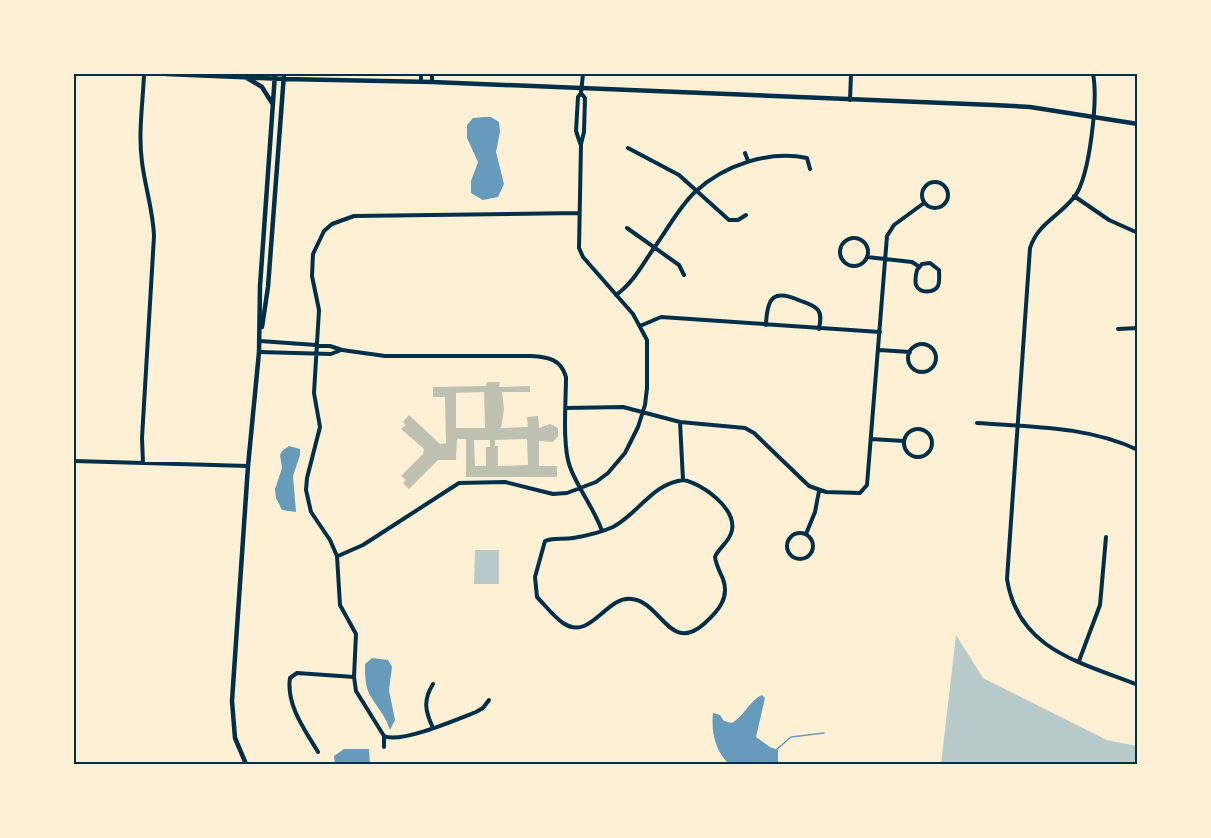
<svg xmlns="http://www.w3.org/2000/svg" width="1211" height="838" font-family="'Golos Text',sans-serif">
	<rect width="100%" height="100%" fill="#fdf0d5"/>
	<path fill="#b9caca" d="M475,550H499V584H474Z
		M956,635L983,678L1107,740L1137,746V764H941Z"/>
	<path fill="#669bbc" d="M484,117H491L499,122L500,132L496,152L504,184L498,197L483,200L471,193V181L478,162L467,138V125L473,118Z
		M289,446L300,449V455L293,476L296,512L282,510L276,498L275,489L282,468L280,455L282,451Z
		M372,658L388,660L392,667L389,690L395,720L390,730C385,715 379,710 371,697C365,687 365,675 365,664Z
		M762,695L765,698L756,737L770,747L778,750V764H729C715,751 711,732 713,713L720,715L724,721L732,723C744,716 750,700 762,695Z
		M344,749H369L370,764H335L334,756Z"/>
	<g fill="none" stroke-linecap="round" stroke-linejoin="round">
		<path stroke="#669bbc" stroke-width="1.5" d="M776,750L791,737L824,733"/>
	</g>
	<path fill="#bec0b2" fill-rule="evenodd" d="M487,382H500L499,387L530,386V392H502L504,409L501,428L528,427L527,417L538,416L539,428L550,424L558,428V436L553,442L539,441V466H557V477H466V439H457L456,460H438L409,489L403,483L406,480L401,476L423,454L424,449L401,429L406,425L403,422L409,415L440,444L446,443L445,397H433V387L486,386ZM484,392L485,428H456V393ZM527,439L528,465L498,466V446H495V440ZM474,440H490V447H486V466H475Z"/>
	<g fill="none" stroke-linecap="round" stroke-linejoin="round">
		<path stroke="#003049" stroke-width="4" d="M1093,74C1098,99 1090,175 1075,196C1060,216 1038,223 1030,248L1007,579C1018,650 1080,662 1138,685
			M421,81V74
			M432,82V74
			M850,100L851,74
			M580,143L576,131L578,97L581,93L583,74
			M628,148L679,175L729,220H738L746,215
			M745,153L748,161
			M922 195a13 13 0 1 1 26 0a13 13 0 1 1-26 0Z
			M1074,196L1109,220L1138,233
			M627,228L679,265L684,275
			M840 252a14 14 0 1 1 28 0a14 14 0 1 1-28 0Z
			M867,257L912,262L918,266
			M930,263L939,270C939,275 940,281 938,286C934,293 920,294 916,285C915,281 916,274 917,270L922,264Z
			M616,295C633,283 642,265 654,248C667,230 679,207 695,192C724,165 769,150 807,158L810,169
			M766,325C767,296 774,289 801,301C806,303 814,305 818,310C822,315 820,323 819,329
			M640,326L661,317L880,332
			M1118,329L1138,328
			M260,341L330,346L342,350L385,356H531C548,357 561,359 566,377C566,402 562,445 570,467C578,489 594,508 602,531
			M908 358a14 14 0 1 1 28 0a14 14 0 1 1-28 0Z
			M879,350L910,352
			M259,352L331,354L341,350
			M566,408L623,407L680,422L745,428L754,433L809,486L826,492L860,493L867,485L887,236L894,225L924,203
			M680,422L683,480
			M977,423C1031,427 1088,426 1138,450
			M904 443a14 14 0 1 1 28 0a14 14 0 1 1-28 0Z
			M871,439L904,441
			M74,461L248,466
			M143,463L142,438L154,236C153,210 145,187 142,162C138,133 143,102 144,74
			M683,480C702,483 736,508 732,530C730,542 719,547 715,557C716,565 720,572 723,579C730,598 718,611 705,623C670,655 661,602 632,599C606,595 591,642 563,623C553,616 545,605 537,597L535,577L545,541C555,537 563,540 573,538C585,536 602,532 613,527C639,513 652,484 683,480Z
			M787 546a13 13 0 1 1 26 0a13 13 0 1 1-26 0Z
			M806,534L815,512L819,491
			M338,556L363,545L459,483L505,482L553,494L567,493L596,482L608,473L625,453L638,427L645,405L647,388V340L633,314L583,257L579,248L581,144L584,132L585,98L581,93
			M1079,661L1100,605L1106,537
			M433,728C425,711 423,700 433,684
			M384,736C400,744 458,719 476,712L483,708L489,700
			M384,747V736L356,691L354,677L356,634L340,605L337,556L330,540L311,512L306,490L307,478L320,427L314,393L319,310L312,276L313,254L324,231L332,224L354,216L578,213
			M318,752C305,730 286,705 290,678L297,673L354,677"/>
		<path stroke="#003049" stroke-width="4.5" d="M166,74L284,79L432,82L993,105L1030,107L1138,124
			M247,78L262,87L272,103
			M262,327L268,287L284,74
			M246,764L235,738L232,701L248,466L259,352L260,286L275,74"/>
	</g>
	<rect width="1211" height="838" fill="none" stroke="#fdf0d5" stroke-width="150"/>
	<rect x="75" y="75" width="1061" height="688" fill="none" stroke="#003049" stroke-width="2"/>
</svg>
